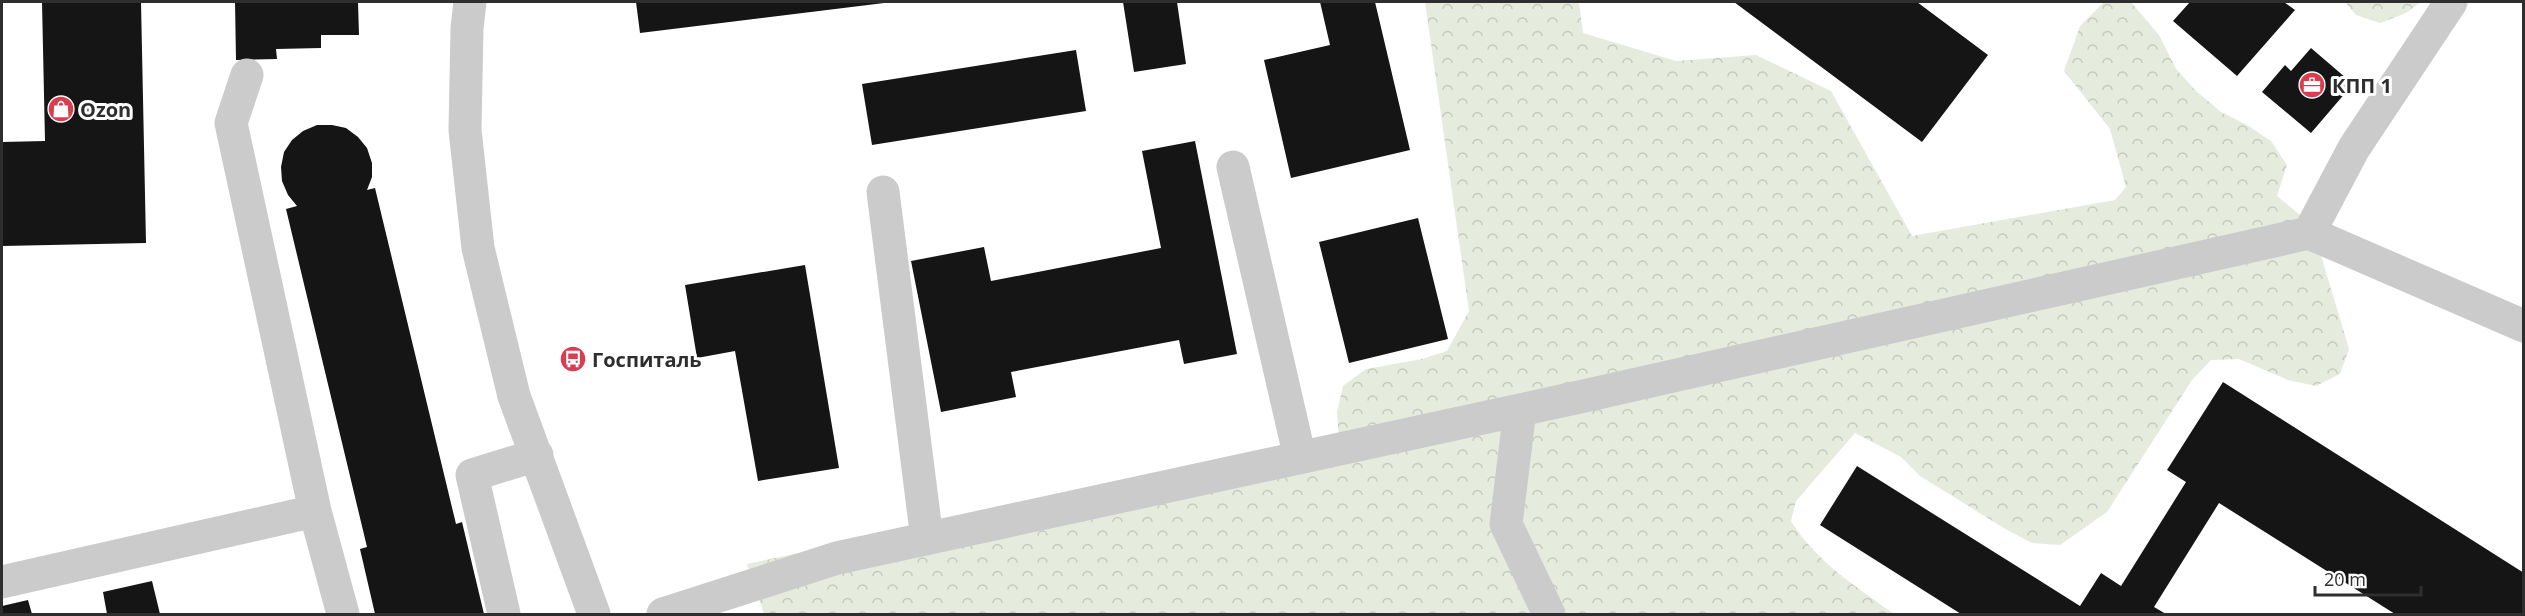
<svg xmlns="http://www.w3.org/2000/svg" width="2525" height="616" font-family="'Open Sans',sans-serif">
	<defs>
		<pattern id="forest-crowns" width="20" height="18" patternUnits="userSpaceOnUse" patternTransform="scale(1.5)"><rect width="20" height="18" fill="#e5ebdd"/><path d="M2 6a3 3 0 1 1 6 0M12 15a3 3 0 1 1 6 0" fill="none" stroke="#c5cabe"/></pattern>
	</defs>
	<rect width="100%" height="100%" fill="#fff"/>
	<path fill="url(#forest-crowns)" d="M1425,2H1579L1583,33L1676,61L1756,55L1831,91L1912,236L2115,200L2126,187L2110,129L2064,71L2080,26L2104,2H2131L2159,35L2176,69L2196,91L2221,112L2247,125L2271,141L2287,165L2277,196L2312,225L2349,349L2340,374L2316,386L2288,380L2239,359L2211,360L2192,380L2107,512L2060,545L2032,543L2007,530L1920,476L1901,457L1855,433L1796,501L1791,521C1815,561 1857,587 1894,614H764L747,564L1339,439L1337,412L1343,386L1366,369L1422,359L1447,351L1469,311Z
		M2345,2H2421L2406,13L2380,23L2356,15Z"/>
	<path fill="#151515" d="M42,2H141L146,243L2,246V142L45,141Z
		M235,2H358L359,35H321V48L276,49L277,59L236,60Z
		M636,2H884V3L640,33Z
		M1123,2H1177L1186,64L1134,72Z
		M1320,2H1375L1410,150L1291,178L1264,60L1330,45Z
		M1734,2H1917L1988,55L1922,142Z
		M2190,2H2284L2295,10L2237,76L2173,21Z
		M2311,48L2353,84L2311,133L2262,92L2285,65L2291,71Z
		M1076,50L1086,111L872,145L862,84Z
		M317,125H332L346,128L358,137L367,148L372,163V177L367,190L375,188L456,524L462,522L484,614H375L360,549L367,547L286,209L297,206L288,195L282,181L281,167L284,152L292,140L303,131Z
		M1195,141L1237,354L1184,364L1179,340L1011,372L1016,397L941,412L911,261L984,247L991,281L1161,248L1142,151Z
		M1418,218L1448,339L1349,363L1319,242Z
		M805,265L839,468L758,481L735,351L697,358L685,285Z
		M2223,382L2524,573V614H2395L2219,503L2154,607L2166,614H1961L1820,525L1857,466L2080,606L2101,573L2121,586L2186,482L2167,470Z
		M152,581L160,614H107L103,592Z
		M28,600L32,614H2V606Z"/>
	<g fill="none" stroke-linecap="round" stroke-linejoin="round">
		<path stroke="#cbcbcb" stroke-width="33" d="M470,2L467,28L465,130L478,248L514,396L594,614
			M247,75L231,123L315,511L343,614
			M1233,167L1300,458
			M883,192L927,539
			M2309,233L2524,326
			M1520,410L1506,524L1549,614
			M2,582L315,511
			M504,614L472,475L537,455
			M663,614L837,558L1584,396L2309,233L2354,148L2451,2"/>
	</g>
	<defs>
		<symbol id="office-disc" viewBox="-11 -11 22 22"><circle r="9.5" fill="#d93d50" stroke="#fff"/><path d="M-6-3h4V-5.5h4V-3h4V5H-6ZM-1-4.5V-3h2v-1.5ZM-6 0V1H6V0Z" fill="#fff"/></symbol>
		<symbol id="shop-disc" viewBox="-11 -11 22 22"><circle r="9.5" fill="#d93d50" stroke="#fff"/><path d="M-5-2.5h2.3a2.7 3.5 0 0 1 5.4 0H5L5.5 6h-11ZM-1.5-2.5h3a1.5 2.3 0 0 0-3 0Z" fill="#fff"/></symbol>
		<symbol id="bus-disc" viewBox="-11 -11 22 22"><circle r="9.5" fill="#d93d50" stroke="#fff"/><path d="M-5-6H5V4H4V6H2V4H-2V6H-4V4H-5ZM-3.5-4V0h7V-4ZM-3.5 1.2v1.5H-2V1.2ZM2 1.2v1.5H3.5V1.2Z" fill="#fff"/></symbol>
	</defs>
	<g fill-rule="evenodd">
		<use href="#office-disc" x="2297" y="70" width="30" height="30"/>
		<use href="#shop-disc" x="46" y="94" width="30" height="30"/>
		<use href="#bus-disc" x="558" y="344" width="30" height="30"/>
	</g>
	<g text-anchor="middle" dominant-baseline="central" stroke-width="6" stroke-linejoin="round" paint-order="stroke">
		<g font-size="20" font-weight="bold" fill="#2e2e2e" stroke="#fff" text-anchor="start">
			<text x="2332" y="85">КПП 1</text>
			<text x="80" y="109">Ozon</text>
			<text x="592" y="359">Госпиталь</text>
		</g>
	</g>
	<rect width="2525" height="616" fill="none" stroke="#2e2e2e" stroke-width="6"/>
	<path d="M2315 586v9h106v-9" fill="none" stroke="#2e2e2e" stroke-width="3"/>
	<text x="2324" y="586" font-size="18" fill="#2e2e2e" stroke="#ffffff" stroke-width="4.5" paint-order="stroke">20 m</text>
</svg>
